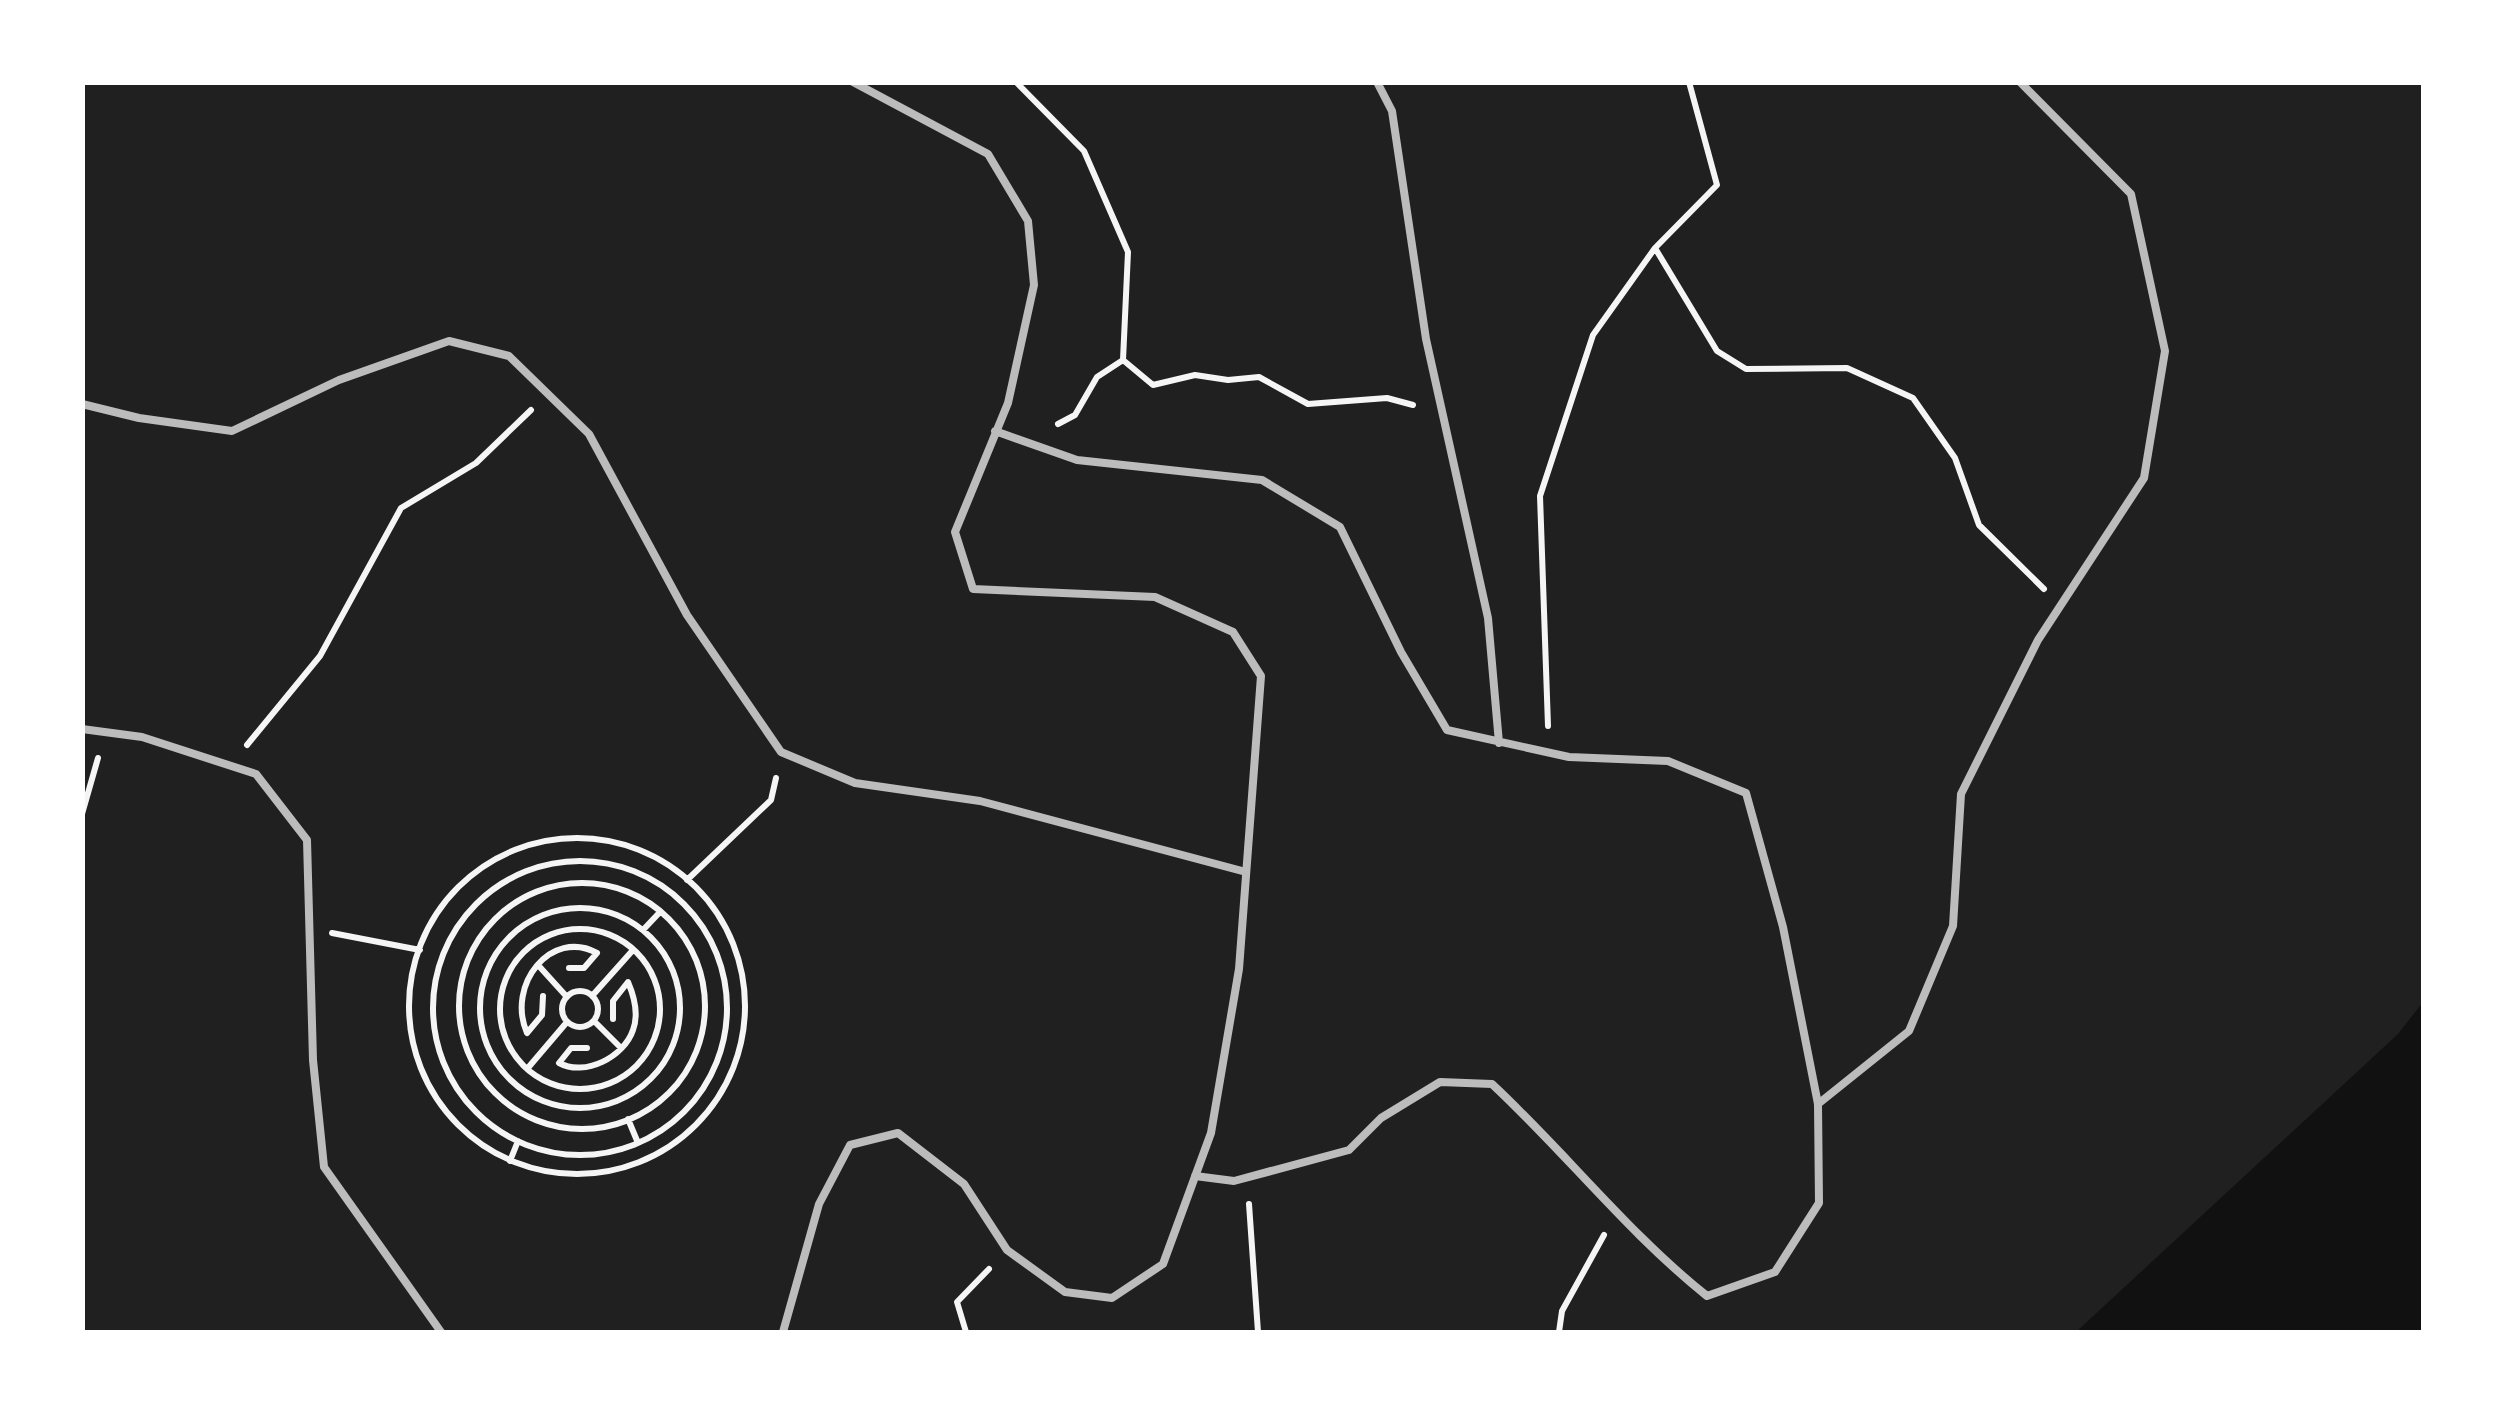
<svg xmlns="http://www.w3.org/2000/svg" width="2506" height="1415" font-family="Roboto,sans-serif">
	<rect width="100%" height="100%" fill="#111"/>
	<path fill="#202020" d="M82,83H2423V1002L2398,1034L2076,1332H83Z"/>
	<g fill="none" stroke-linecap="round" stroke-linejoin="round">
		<path stroke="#f5f5f5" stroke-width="6" d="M1016,82L1084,151L1128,252L1123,360L1153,385L1195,375L1228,380L1259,377L1308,404L1387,398L1413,405
			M1655,248L1717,351L1746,369L1847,368L1913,398L1955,458L1979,525L2044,589
			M1058,424L1075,415L1097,377L1123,360
			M1548,726L1540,496L1593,335L1655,248L1717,185L1689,82
			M247,745L320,656L401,508L476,463L531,410
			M82,814L98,758
			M409 1006a168 168 0 1 1 336 0a168 168 0 1 1-336 0Z
			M433 1008a147 147 0 1 1 294 0a147 147 0 1 1-294 0Z
			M687,880L771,800L776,778
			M459 1006a123 123 0 1 1 246 0a123 123 0 1 1-246 0Z
			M480 1008a100 100 0 1 1 200 0a100 100 0 1 1-200 0Z
			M500 1009a80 80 0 1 1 160 0a80 80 0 1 1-160 0Z
			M643,930L660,912
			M332,933L420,950
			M538,965L567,997
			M562 1009a18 18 0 1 1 36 0a18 18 0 1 1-36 0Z
			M543,996L542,1015L527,1033C506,985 551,928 597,953L584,968H569
			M592,996L633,950
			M594,1021L621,1048
			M587,1048H571L559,1063C585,1077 624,1057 633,1030C639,1014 634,996 628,982L613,1001V1019
			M527,1069L567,1022
			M628,1119L638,1143
			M510,1161L518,1141
			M1249,1204L1258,1332
			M966,1332L957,1302L989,1269
			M1559,1332L1562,1311L1604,1235"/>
		<path stroke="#bcbcbc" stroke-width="8" d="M1377,82L1392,111L1426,339L1488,618L1499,743
			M82,404L139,418L232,431L339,380L449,341L509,356L589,434L687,615L781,752L855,783L980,801L1246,872
			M995,431L1077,460L1262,480L1340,527L1401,652L1447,730L1569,757L1668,761L1746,793L1783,927L1818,1104L1819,1203L1775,1272L1707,1296C1628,1233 1566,1153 1492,1084L1440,1082L1381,1118L1349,1150L1234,1181L1195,1176
			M82,729L142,737L256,774L307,840L313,1060L324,1167L441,1332
			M1818,1104L1909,1031L1953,926L1961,794L2038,640L2144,478L2165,351L2131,194L2020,82
			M783,1332L819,1204L850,1145L898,1133L964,1184L1007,1250L1065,1292L1112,1298L1163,1264L1211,1133L1239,969L1261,676L1233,632L1155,597L973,589L955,532L1008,403L1034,285L1028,221L988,154L853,82"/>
	</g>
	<rect width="2506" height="1415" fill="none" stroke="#ffffff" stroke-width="170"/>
</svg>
